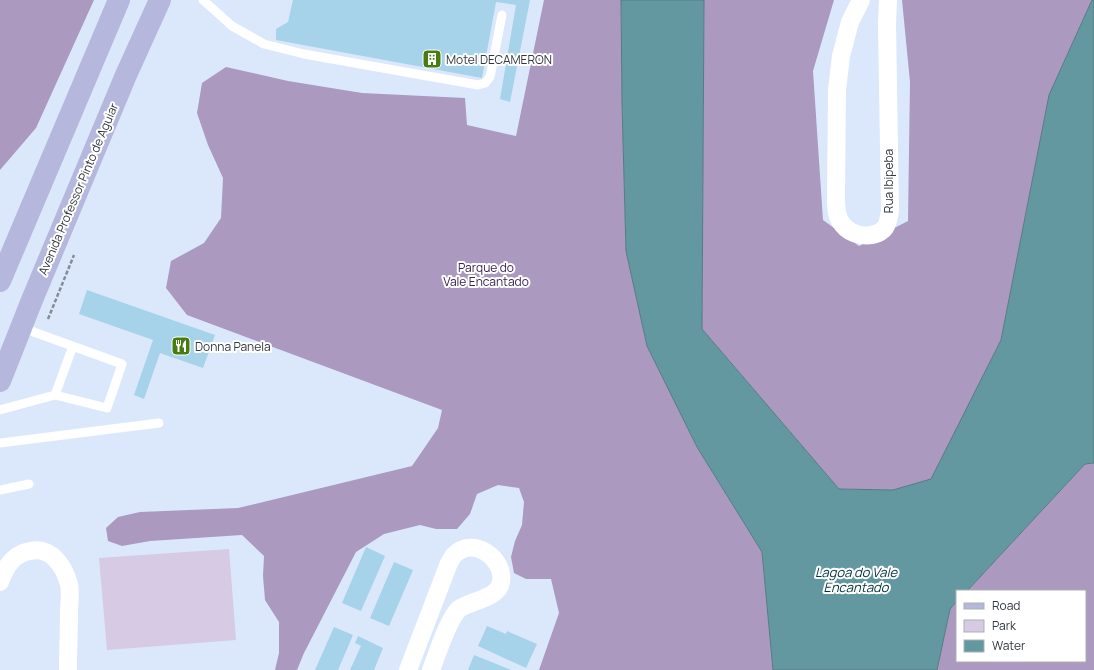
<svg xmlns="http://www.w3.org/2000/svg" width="1094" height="670" font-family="Manrope,sans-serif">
	<rect width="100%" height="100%" fill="#dbe8fb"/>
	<path fill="#d6cae5" d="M229,549L236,640L107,650L99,558Z"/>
	<path fill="#ab99bf" d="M0,0H94L36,128L0,170Z
		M544,0H621L622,104L626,251L647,346L697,447L762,552L773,670H539L559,613L551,579H526L514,573L511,557L515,541L522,525L524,502L519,488L498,485L477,494L470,514L457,529H436L420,525L384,534L356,552L304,653L297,670H275L279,653V622L265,600L263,576L264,556L242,535L150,541L122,546L108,541L106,528L118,517L140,512L238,508L412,466L438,428L442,410L187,315L166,288L171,261L204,243L221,218L223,178L208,145L197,113L202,83L226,67L288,81L362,93L465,98L467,125L516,136Z
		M704,0H834L813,71L823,220L859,246L908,221L910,82L902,0H1092L1049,95L1001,340L931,480L893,490L839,489L702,329Z
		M1094,463V670H937L950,609L957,601V661H1085V591H967L1085,464Z"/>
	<path fill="#6498a0" stroke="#557b83" d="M621,0H704L702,329L839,489L893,490L931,479L1001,340L1049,95L1092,0H1094V463L1085,464L967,591H957V601L950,609L937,670H773L762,552L697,447L647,346L626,251L622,104Z"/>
	<path fill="#a6d2ea" d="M293,0H530L510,102L500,99L516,5L496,2L482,78L276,40V29L288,22Z
		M87,290L215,335L203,368L160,353L144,399L134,395L153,340L79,314Z
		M366,547L385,556L361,611L342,603Z
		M394,562L413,570L389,626L370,618Z
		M487,626L506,634L507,631L537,644L526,668L478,646Z
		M334,627L353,635L338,670H315Z
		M358,636L383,648L374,670H350L361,646L355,643Z
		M474,655L511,670H468Z"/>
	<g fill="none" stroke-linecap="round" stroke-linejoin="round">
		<path stroke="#838c99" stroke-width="2.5" stroke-dasharray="4 2" stroke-linecap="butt" d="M48,319L74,255"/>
		<path stroke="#fff" stroke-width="9" d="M203,0L232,26L264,44L304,54L478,85L485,83L490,77L502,15
			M55,395L73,346
			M0,410L55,395L107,408L122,364L20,327
			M0,443L159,423
			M0,490L29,484"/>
		<path stroke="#fff" stroke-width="18" d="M861,0L850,22L841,56L837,90L836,197C836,206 836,217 842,224C851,236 872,240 884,229C888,225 889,217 890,211L887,24L888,0
			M0,582C5,567 13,554 30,551C51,546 64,566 69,584C71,593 69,603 69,612C69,631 68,651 68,670
			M408,670L449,563C451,560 452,557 454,555C473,536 505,558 501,582C498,599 471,600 459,609C448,619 437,655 431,670"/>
		<path stroke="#b5b7dd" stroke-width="22" d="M0,281L119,0
			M0,381L32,300L126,75L160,0"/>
	</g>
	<defs>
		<symbol id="building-square" viewBox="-11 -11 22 22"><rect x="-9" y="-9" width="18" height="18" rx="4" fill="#467c10" stroke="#fff"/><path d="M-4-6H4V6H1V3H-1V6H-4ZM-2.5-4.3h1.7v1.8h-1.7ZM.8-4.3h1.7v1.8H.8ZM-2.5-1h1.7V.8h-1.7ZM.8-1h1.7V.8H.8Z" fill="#fff"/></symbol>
		<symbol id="restaurant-square" viewBox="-11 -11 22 22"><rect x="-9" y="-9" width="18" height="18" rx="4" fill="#467c10" stroke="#fff"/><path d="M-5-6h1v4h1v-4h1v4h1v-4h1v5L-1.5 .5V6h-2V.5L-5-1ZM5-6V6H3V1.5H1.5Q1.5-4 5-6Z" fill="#fff"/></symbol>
	</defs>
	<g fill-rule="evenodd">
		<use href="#building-square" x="421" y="48" width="22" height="22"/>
		<use href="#restaurant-square" x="170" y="335" width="22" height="22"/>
	</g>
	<g text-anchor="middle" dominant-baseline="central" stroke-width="4" stroke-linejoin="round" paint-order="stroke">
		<g font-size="12" fill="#33383f" stroke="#fff" text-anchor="start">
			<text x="446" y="59">Motel DECAMERON</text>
			<text x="195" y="346">Donna Panela</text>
		</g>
		<g font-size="12" fill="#33383f" stroke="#fff">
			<text transform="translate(888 181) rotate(-90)">Rua Ibipeba</text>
			<text transform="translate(78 189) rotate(-67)">Avenida Professor Pinto de Aguiar</text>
		</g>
		<g font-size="12" fill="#3b2252" stroke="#fff">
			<text x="486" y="267">Parque do<tspan x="486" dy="14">Vale Encantado</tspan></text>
		</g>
		<g font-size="13" font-style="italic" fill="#00333a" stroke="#fff">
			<text x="856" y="572">Lagoa do Vale<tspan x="856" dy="15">Encantado</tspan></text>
		</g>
	</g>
	<rect x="956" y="590" width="130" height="72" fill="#ffffff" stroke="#adafb2"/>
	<rect x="964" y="603" width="20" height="6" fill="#b5b7dd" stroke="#adafb2"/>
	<text x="992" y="610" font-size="12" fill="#33383f">Road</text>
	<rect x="964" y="620" width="20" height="12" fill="#d6cae5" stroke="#adafb2"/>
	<text x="992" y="630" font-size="12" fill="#33383f">Park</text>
	<rect x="964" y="640" width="20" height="12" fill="#6498a0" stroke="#adafb2"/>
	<text x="992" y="650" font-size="12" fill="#33383f">Water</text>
</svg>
